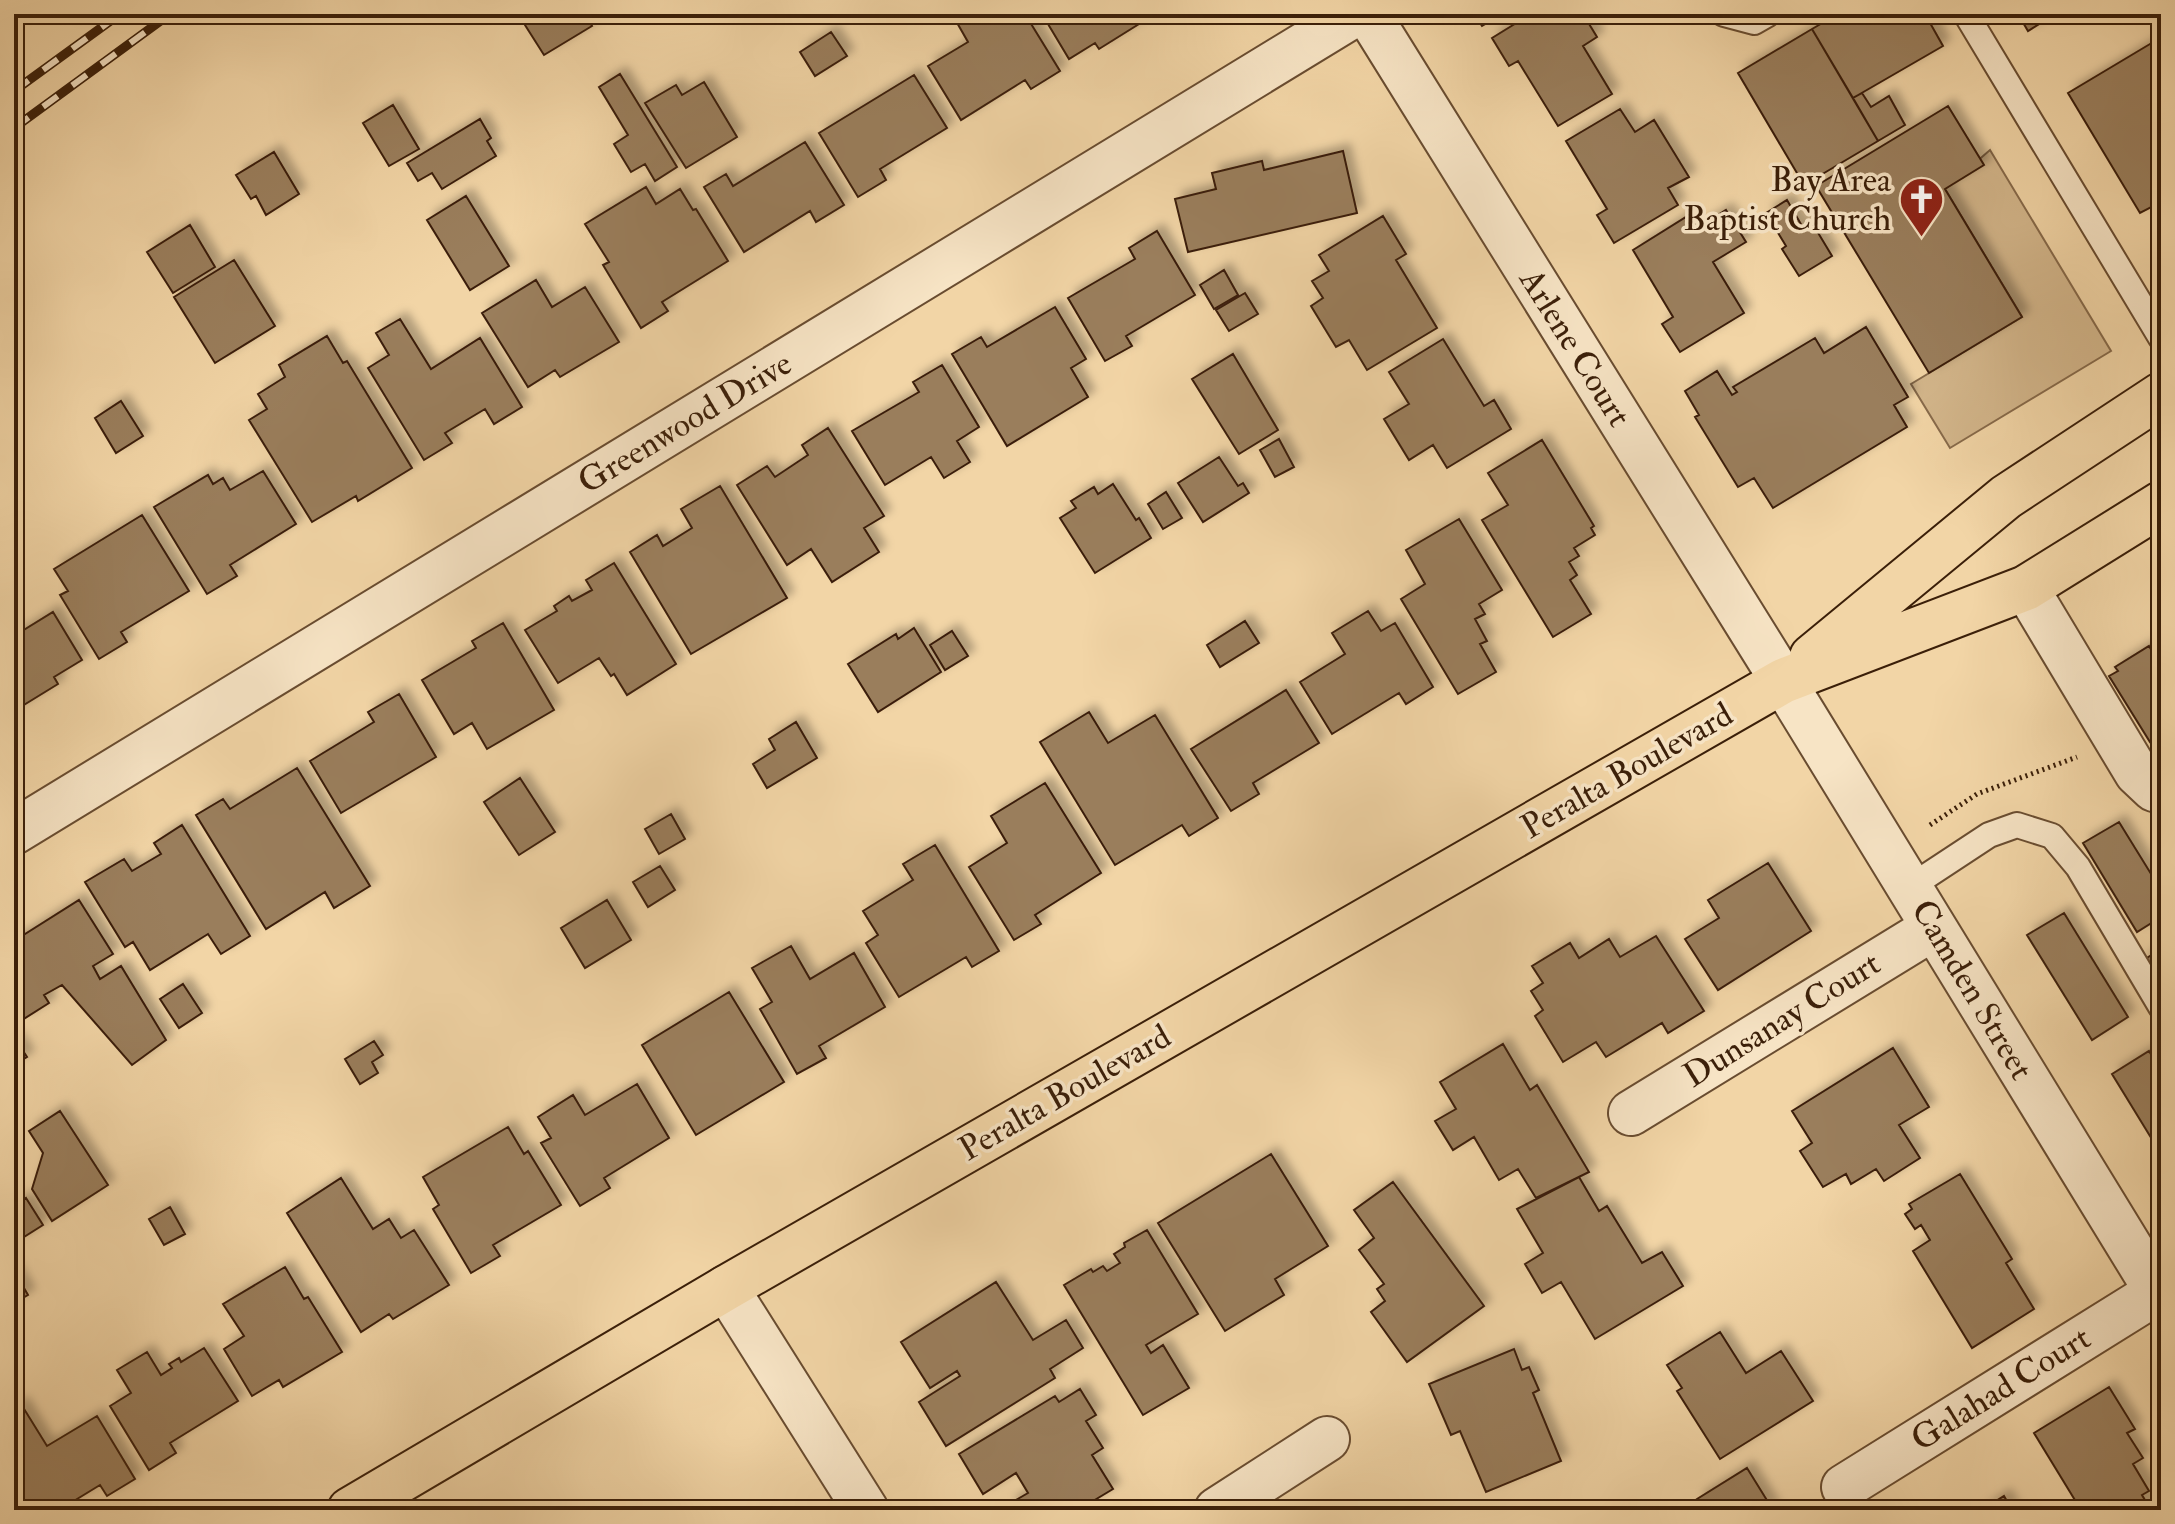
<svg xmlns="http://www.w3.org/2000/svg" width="2175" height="1524" font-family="'IM FELL Double Pica',serif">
	<defs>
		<filter id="shadow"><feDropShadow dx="7" dy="-7" stdDeviation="4" flood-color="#0004"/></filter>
	</defs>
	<rect width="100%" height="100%" fill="#f2d5a6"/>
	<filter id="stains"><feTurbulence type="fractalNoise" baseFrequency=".0025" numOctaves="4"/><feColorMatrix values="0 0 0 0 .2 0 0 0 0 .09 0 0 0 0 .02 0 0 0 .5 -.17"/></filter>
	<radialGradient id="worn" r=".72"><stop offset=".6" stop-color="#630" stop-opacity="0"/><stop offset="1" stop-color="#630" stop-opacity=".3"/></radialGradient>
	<path fill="#d3b68b" stroke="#876a4a" stroke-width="2" d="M1990,150L2111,351L1950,448L1911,384L2022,317L1945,189Z"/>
	<path fill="#9a7e5b" stroke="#3b1f09" stroke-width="2" filter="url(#shadow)" d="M518,14H585L592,26L544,55Z
		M952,14H996L1001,22L1014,14H1025L1060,71L1031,89L1025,80L961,120L928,66L968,42Z
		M1042,14H1155L1099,49L1095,43L1069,59Z
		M1474,14H1502L1482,26Z
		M1531,14H1583L1597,37L1583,46L1612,94L1558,126L1518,61L1509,66L1492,38Z
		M1838,14H1925L1943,46L1853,98L1812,29Z
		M2018,14H2055L2028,31Z
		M1812,29L1878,141L1804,185L1738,73Z
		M831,32L847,56L815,76L800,52Z
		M2155,41L2161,51V216L2155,205L2140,213L2068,93Z
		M620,74L677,167L655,181L645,164L631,172L614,144L628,135L599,87Z
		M914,75L947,128L880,169L886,180L858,197L819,133Z
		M704,82L737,137L686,168L645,103L676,85L682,95Z
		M1862,93L1871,107L1889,96L1905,125L1878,141L1853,98Z
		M393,105L419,149L389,166L363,123Z
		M1948,106L1984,165L1945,189L2022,317L1929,373L1816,186Z
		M1620,109L1635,132L1654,120L1689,177L1668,188L1678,205L1614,243L1597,215L1607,209L1566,141Z
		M480,119L491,138L487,141L496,156L442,189L432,173L418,181L407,163Z
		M805,142L844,205L816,222L810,211L744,252L704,187L726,174L733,186Z
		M1343,151L1357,213L1188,252L1175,199L1216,189L1212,173L1262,161L1264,170Z
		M274,152L299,194L266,215L256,196L251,199L236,175Z
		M646,187L656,204L680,189L693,210L696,209L728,261L662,302L668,311L641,328L603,265L609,262L585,224Z
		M466,196L509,266L470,290L427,220Z
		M1787,200L1802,226L1811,221L1832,256L1799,276L1782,249L1786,246L1766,213Z
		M1726,210L1746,242L1713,262L1744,313L1680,352L1662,324L1673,317L1633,250L1686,217L1694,230Z
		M1383,216L1406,254L1396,260L1437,328L1367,370L1349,340L1336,347L1311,306L1323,298L1312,281L1329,271L1319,255Z
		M190,225L215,267L173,293L147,252Z
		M1157,231L1195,295L1126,336L1132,346L1105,361L1068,298L1135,259L1129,248Z
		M234,260L275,326L215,363L174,297Z
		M1224,270L1238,295L1214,309L1200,285Z
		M536,280L552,307L585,287L619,342L560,377L555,370L528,387L482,313Z
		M1245,293L1258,314L1229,331L1216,310Z
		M1055,307L1086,359L1071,368L1088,397L1007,446L952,354L981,337L987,347Z
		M400,319L431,369L480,338L522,407L494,424L485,409L445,433L452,443L424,460L368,368L389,355L376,333Z
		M1866,327L1908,397L1894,405L1907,427L1773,508L1754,478L1738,487L1695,417L1699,415L1685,391L1717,371L1732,395L1737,392L1733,387L1815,338L1824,353Z
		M327,336L343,363L347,361L412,468L358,501L356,496L312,522L249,420L267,409L258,394L285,377L279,365Z
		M1443,339L1484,406L1494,400L1511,429L1447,468L1433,445L1409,460L1384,419L1409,404L1389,372Z
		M1233,354L1278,430L1239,454L1192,379Z
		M942,365L979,427L957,441L970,462L944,478L931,457L885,485L852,431L919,392L913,382Z
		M121,401L143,436L116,453L95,418Z
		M828,428L884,516L864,528L879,552L832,582L811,549L787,565L737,485L767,466L775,477L808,455L802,445Z
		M1279,439L1294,467L1275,477L1260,450Z
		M1542,440L1594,526L1591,528L1595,535L1574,548L1579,556L1569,562L1577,575L1570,580L1591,614L1553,637L1482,520L1508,505L1488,473Z
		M1219,457L1238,486L1243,483L1249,493L1203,522L1178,483Z
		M263,471L296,524L230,565L237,576L207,594L154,507L208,475L213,484L223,478L230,490Z
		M1113,484L1136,520L1139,518L1151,538L1095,573L1060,518L1076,508L1071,501L1094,487L1098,494Z
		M720,486L787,598L691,654L630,552L657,535L663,546L692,528L681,509Z
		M1166,492L1182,518L1163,529L1148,504Z
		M142,515L189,591L121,632L127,642L99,659L60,595L68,591L54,569Z
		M1459,519L1502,590L1479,604L1485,614L1475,619L1487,641L1480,644L1496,672L1458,694L1401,599L1425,584L1406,550Z
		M614,563L676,664L627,695L614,674L611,676L599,658L558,683L525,630L557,611L554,606L569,596L572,601L592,590L586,580Z
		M1368,611L1381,631L1395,623L1433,687L1406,704L1399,693L1332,734L1300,682L1345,654L1332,633Z
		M53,612L82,660L54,677L58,684L14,711V636Z
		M1245,621L1259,643L1220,667L1207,645Z
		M503,623L554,710L487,749L472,723L454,734L422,680L476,648L472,641Z
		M914,628L941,672L878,712L848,664L896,634L898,639Z
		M952,631L968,656L945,670L930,645Z
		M2149,646L2152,651L2158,646L2161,652V735L2150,742L2109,676L2118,671L2115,667Z
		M1286,690L1319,743L1253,783L1259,794L1231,811L1191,749Z
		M399,694L436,757L341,813L310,761L374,722L368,712Z
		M1089,712L1108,743L1155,715L1218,818L1189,836L1182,825L1115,865L1040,742Z
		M796,722L817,758L767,788L753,764L775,750L769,739Z
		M297,768L370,886L334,908L325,892L266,929L196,815L223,799L230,809Z
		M520,778L555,832L519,855L484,802Z
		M1045,783L1101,873L1035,915L1041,924L1014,940L969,867L1007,843L991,816Z
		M671,814L685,839L659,854L645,829Z
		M2119,822L2161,890V917L2137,932L2083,843Z
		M182,825L250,936L221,954L208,934L150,970L133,942L125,947L85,882L124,859L132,871L161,854L154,843Z
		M935,845L999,951L972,967L966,957L899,997L866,943L878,935L863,911L913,880L903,864Z
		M1768,863L1811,931L1718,990L1685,939L1719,918L1708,900Z
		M660,866L675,890L648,907L633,882Z
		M79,900L113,954L93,966L100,979L121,966L166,1040L132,1065L62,985L44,995L49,1003L22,1020L14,1007V941Z
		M607,900L631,940L585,968L561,928Z
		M2064,913L2128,1017L2092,1040L2027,935Z
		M1656,936L1704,1011L1668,1033L1662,1023L1606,1057L1596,1042L1563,1062L1535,1016L1543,1010L1531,991L1543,983L1532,966L1570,943L1579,958L1609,939L1620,957Z
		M791,946L810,979L854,953L885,1007L819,1046L826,1058L797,1074L760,1009L772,1002L752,968Z
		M2161,949V985L2142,961Z
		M183,984L202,1013L179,1028L160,999Z
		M729,992L784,1082L696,1135L642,1045Z
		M14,1037L27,1057L14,1065Z
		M374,1041L383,1055L372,1062L378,1073L360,1084L345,1059Z
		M1503,1044L1530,1090L1537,1085L1589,1172L1536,1198L1518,1169L1499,1180L1474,1137L1453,1150L1435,1121L1456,1109L1440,1082Z
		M1893,1048L1929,1107L1899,1125L1920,1158L1884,1181L1876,1169L1851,1184L1846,1174L1823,1187L1800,1151L1812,1143L1792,1111Z
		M2149,1051L2161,1071V1154L2112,1074Z
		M637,1084L669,1138L604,1178L610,1188L580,1206L541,1143L551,1138L538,1117L573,1095L585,1115Z
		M60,1111L108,1185L52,1221L32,1189L43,1153L29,1131Z
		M508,1127L524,1154L528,1151L561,1205L493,1245L500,1256L471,1273L433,1209L439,1205L423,1177Z
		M1271,1154L1328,1246L1275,1279L1284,1295L1225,1331L1158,1223Z
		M1960,1174L2012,1259L2006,1263L2034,1309L1972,1348L1913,1251L1930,1240L1921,1225L1915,1229L1905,1214L1912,1209L1909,1204Z
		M1579,1177L1599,1211L1607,1206L1642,1263L1662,1252L1683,1286L1595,1339L1561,1282L1542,1293L1525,1264L1543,1253L1517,1209Z
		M341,1178L373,1229L389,1219L401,1238L414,1230L449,1285L393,1319L389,1314L361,1332L287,1213Z
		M1393,1182L1484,1306L1407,1362L1371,1312L1385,1301L1377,1289L1384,1284L1359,1250L1374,1238L1354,1210Z
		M26,1198L43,1225L16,1242L14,1206Z
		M170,1207L185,1234L164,1245L149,1219Z
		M1147,1230L1198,1314L1146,1345L1151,1353L1163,1345L1189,1388L1143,1415L1064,1285L1091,1269L1093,1272L1103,1266L1107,1271L1120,1263L1114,1254L1125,1247L1124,1243Z
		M285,1267L304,1299L308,1297L342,1352L283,1387L279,1380L252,1396L224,1349L244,1336L223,1304Z
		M14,1271L28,1295L14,1303Z
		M996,1282L1033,1340L1066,1320L1083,1348L1050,1369L1055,1378L946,1446L919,1402L960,1376L957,1371L930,1388L901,1342Z
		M1720,1332L1746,1373L1781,1351L1813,1401L1720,1459L1677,1391L1682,1388L1667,1365Z
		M204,1348L238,1401L170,1443L176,1453L149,1470L110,1406L131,1393L117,1370L147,1352L161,1375L172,1368L169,1364L179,1358L181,1362Z
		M1514,1349L1522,1370L1529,1367L1539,1390L1533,1393L1561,1461L1486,1492L1460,1431L1451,1435L1429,1384Z
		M2109,1387L2135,1429L2127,1433L2143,1458L2133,1464L2149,1491L2142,1495L2151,1510H2081L2034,1433Z
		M1080,1389L1096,1415L1086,1421L1103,1448L1092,1455L1113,1489L1078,1510H1013L1009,1504L1028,1493L1016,1473L983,1494L959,1454L1055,1396L1059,1402Z
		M21,1404L47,1446L97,1416L135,1479L107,1496L100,1485L59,1510H23L14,1496V1408Z
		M1747,1468L1773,1510H1704L1697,1499Z
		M2004,1496L2012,1510H1982Z"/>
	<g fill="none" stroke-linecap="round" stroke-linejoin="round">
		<defs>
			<path id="lane" d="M1724,14L1754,22L1768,14
				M1966,14L2161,338
				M1910,887L1989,835L2017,825L2052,836L2078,867L2161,1007"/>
			<path id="street" d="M1368,14L1783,681L2161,1298
				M2026,588L2137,773L2154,789L2161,791
				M14,832L1355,14
				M1631,1113L1933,928
				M726,1288L866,1510
				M1844,1487L2157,1292
				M1217,1510L1327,1439"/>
			<path id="primary" d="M1812,657L2006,497L2161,395
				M350,1510L726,1288L1783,681L2026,588L2161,504"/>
		</defs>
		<use href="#lane" stroke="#694c30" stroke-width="28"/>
		<use href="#street" stroke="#694c30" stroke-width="48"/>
		<use href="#primary" stroke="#3b1f09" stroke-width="48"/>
		<path stroke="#3b1f09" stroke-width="5" stroke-dasharray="2 4" stroke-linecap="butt" d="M1930,825L1977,794L2077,757"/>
		<use href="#lane" stroke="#f7e4c5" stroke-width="24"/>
		<use href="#street" stroke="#f7e4c5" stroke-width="44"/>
		<use href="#primary" stroke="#f2d5a6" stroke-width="44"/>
		<defs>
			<path id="rail" d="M14,91L120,14
				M14,128L170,14"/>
		</defs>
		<use href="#rail" stroke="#3b1f09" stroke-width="9"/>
		<use href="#rail" stroke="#f7e4c5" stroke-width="6" stroke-dasharray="18" stroke-linecap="butt"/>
	</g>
	<defs>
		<symbol id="church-pin" viewBox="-11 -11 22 30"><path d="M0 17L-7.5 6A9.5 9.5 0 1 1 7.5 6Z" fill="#8f2418" stroke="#f7e4c5"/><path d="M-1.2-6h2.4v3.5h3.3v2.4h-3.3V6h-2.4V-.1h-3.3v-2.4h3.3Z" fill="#fff"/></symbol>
	</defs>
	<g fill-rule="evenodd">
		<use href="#church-pin" x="1896" y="174" width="51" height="69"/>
	</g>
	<g text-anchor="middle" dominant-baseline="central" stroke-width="7" stroke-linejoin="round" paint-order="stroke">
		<g font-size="34" fill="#3b1f09" stroke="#f7e4c5" text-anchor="end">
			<text x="1891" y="180">Bay Area<tspan x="1891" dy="39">Baptist Church</tspan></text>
		</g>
		<g font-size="34" fill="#3b1f09" stroke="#f7e4c5">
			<text transform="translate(1575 348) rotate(58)">Arlene Court</text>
			<text transform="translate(685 423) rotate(-31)">Greenwood Drive</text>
			<text transform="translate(1627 771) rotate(-30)">Peralta Boulevard</text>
			<text transform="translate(1972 990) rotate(59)">Camden Street</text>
			<text transform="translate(1782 1020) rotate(-32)">Dunsanay Court</text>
			<text transform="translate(1065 1093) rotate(-30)">Peralta Boulevard</text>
			<text transform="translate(2001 1389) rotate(-32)">Galahad Court</text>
		</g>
	</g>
	<rect width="2175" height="1524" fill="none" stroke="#f2d5a6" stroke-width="48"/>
	<rect x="16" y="16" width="2143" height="1492" fill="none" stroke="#3b1f09" stroke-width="4"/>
	<rect x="24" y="24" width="2127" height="1476" fill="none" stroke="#3b1f09" stroke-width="2"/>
	<rect width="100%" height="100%" filter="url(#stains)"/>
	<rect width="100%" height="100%" fill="url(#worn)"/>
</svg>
